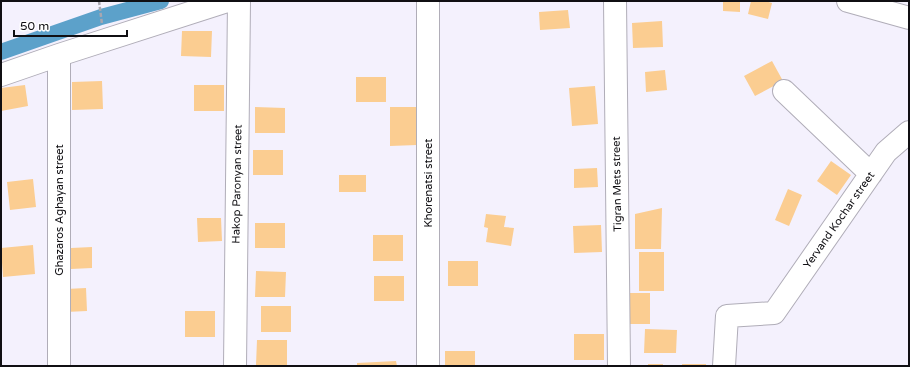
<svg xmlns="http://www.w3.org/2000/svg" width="910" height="367" font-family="'Varela Round',sans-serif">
	<rect width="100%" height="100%" fill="#f4f1fd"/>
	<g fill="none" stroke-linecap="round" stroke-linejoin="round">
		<path stroke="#5ca1ca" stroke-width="16" d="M1,52L101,17L161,1"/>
	</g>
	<path fill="#fbcd91" d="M723,1H740V12L723,11Z
		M751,1H765L772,3L768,19L748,14Z
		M568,10L570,28L540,30L539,12Z
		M662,21L663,47L633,48L632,23Z
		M182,31H212L211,57L181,56Z
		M772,61L783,81L755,96L744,76Z
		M665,70L667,90L646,92L645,72Z
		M356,77H386V102H356Z
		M102,81L103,109L72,110V82Z
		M25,85L28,106L1,111V88Z
		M194,85H224V111H194Z
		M595,86L598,124L572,126L569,88Z
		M255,107L285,108V133H255Z
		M390,107H416L417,145L390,146Z
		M253,150H283V175H253Z
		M831,161L851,175L837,195L817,181Z
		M597,168L598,187L574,188V169Z
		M339,175H366V192H339Z
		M33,179L36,207L10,210L7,182Z
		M788,189L802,195L789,226L775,220Z
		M662,208L661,249H635V214Z
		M486,214L506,216L504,227L514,228L511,246L486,242L488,228L484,227Z
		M197,218H221L222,241L198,242Z
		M255,223H285V248H255Z
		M601,225L602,252L574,253L573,226Z
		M373,235H403V261H373Z
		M33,245L35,274L3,277L1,248Z
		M92,247V268L71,269V248Z
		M639,252H664V291H639Z
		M448,261H478V286H448Z
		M256,271L286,272L285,297H255Z
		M374,276H404V301H374Z
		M86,288L87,311L66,312V289Z
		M626,293H650V324H625Z
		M261,306H291V332H261Z
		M185,311H215V337H185Z
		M645,329L677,330L676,353H644Z
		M574,334H604V360H574Z
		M257,340H287V366L256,365Z
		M445,351H475V366H445Z
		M396,361L397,366H357V363Z
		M648,364H663V366H648Z
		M682,364H706V366H682Z"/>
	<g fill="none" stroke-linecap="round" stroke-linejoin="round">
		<defs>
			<path id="minor" d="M428,1V366
				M615,1L619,366
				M848,1L909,18
				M59,55V366
				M1,75L59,55L227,1
				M784,91L871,174
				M235,366L239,1
				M724,366L727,316L774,313L886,152L909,132"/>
		</defs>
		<use href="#minor" stroke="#b0adb8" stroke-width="24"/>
		<path stroke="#a9a7b0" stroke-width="2.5" stroke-dasharray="4 2" stroke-linecap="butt" d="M99,1L102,24"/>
		<use href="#minor" stroke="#fff" stroke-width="22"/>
	</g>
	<g text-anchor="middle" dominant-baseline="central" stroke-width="3" stroke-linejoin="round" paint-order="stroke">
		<g font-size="11" fill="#100f13" stroke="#fff">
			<text transform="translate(428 183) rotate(-90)">Khorenatsi street</text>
			<text transform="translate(237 184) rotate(-89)">Hakop Paronyan street</text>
			<text transform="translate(617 184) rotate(-91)">Tigran Mets street</text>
			<text transform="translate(59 210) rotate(-90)">Ghazaros Aghayan street</text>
			<text transform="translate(839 220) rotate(-55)">Yervand Kochar street</text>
		</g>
	</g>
	<rect width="910" height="367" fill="none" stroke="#100f13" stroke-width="4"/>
	<path d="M14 30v6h113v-6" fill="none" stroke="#100f13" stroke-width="2"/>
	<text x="20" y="30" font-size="12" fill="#100f13" stroke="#ffffff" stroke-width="3" paint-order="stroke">50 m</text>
</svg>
